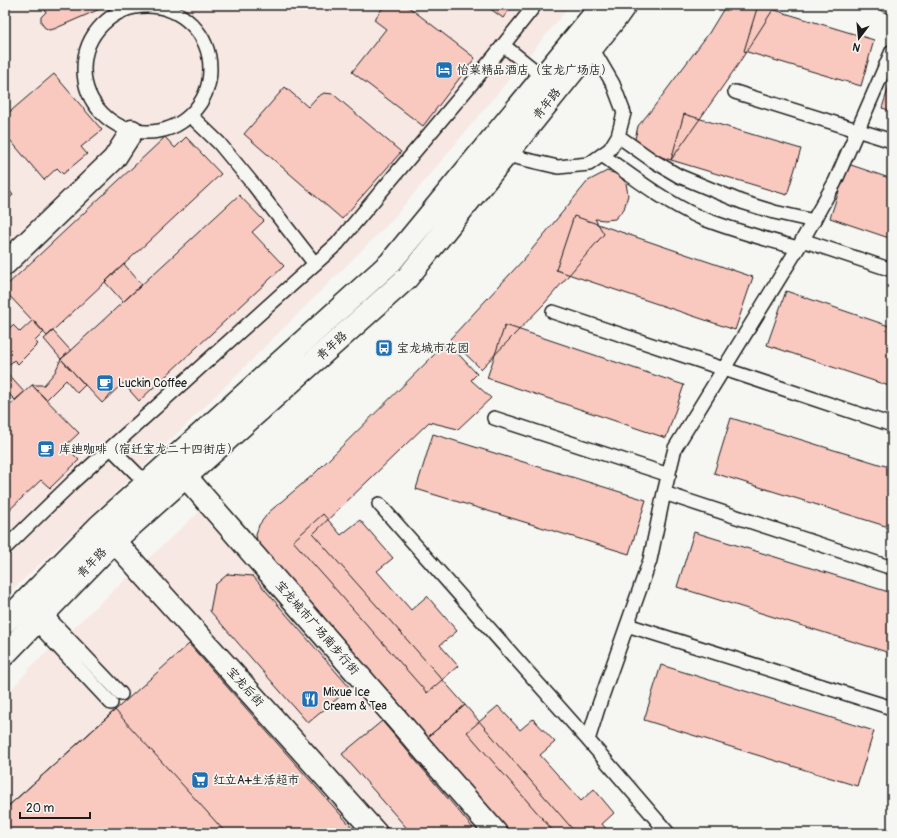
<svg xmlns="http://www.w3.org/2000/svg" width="897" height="838" font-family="Pangolin,'LXGW WenKai TC',sans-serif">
	<rect width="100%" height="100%" fill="#f6f6f2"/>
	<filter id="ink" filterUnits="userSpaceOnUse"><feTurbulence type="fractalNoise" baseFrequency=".025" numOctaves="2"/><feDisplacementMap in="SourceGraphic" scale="8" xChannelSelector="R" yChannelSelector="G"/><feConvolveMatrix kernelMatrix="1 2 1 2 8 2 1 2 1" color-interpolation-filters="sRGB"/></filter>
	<g filter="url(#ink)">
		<path fill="#f7e8e3" d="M5,5H571L391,221L182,429L5,597Z
			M215,497L502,833H5V697L32,666Z"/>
		<path fill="#f9c9c0" stroke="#1c1c1c" d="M36,5H109L54,29L49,30L44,27L41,22V17L46,12L44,7Z
			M385,5H406L475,58L423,126L352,72L386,29L374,20Z
			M485,5H513L503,18Z
			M726,5H776L737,66L671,160L645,152L635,139L638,126L653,108L709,33Z
			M758,5L874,40L861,86L744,51Z
			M54,74L102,130L81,147L87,154L63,174L57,168L44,180L5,134V116Z
			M892,77V111L882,108Z
			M285,87L308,107L317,97L324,93L333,94L401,152L342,219L244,134Z
			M684,114L801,149L787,195L671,160Z
			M165,137L175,148L186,137L221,174L47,336L5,291V287Z
			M848,164L892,179V239L830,218Z
			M607,171L617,174L626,183L628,195L624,209L615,219L605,220L595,219L604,234L544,304L481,369L450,339L524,259L588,181Z
			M5,185L13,195L5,202Z
			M239,195L264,221L252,232L284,266L139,401L123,383L102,403L61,359Z
			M574,216L753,277L735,330L556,270Z
			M124,264L142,285L123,302L105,282Z
			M786,291L892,327V387L767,345Z
			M33,320L44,332L35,341L38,344L18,364L14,360L8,366L5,363V349L7,347L5,345V331L13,325L20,332Z
			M505,325L684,385L666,438L487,378Z
			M53,331L71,351L61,359L44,339Z
			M447,342L477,374L471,380L491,398L458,429L429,422L313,534L465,705L428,737L257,541L256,535L259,525L269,512L314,474Z
			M61,359L85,385L77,393L66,380L46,400L32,385H44L55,372Z
			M5,371L24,392L15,400L5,390Z
			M32,385L79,433L65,446L79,460L50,488L41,480L5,514V410Z
			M731,418L892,468V528L714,473Z
			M433,434L646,500L629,554L416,489Z
			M323,514L341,535L360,520L393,558L377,571L411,610L427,596L457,631L440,645L458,666L427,693L293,541Z
			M694,532L892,593V646L890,653L677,587Z
			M228,574L253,576L350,688L308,723L210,611L215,585Z
			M189,644L357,833H5V809Z
			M661,665L874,731L857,786L644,720Z
			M465,705L576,833H511L428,737Z
			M498,706L520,730L533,719L555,742L540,755L581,801L594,789L614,813L602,824L610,833H555L467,732Z
			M115,710L226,833H5V809Z
			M382,721L473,828L467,833H411L342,754Z"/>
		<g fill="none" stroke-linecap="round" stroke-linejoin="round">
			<defs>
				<path id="lane" d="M886,5L892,7
					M84 69a63 63 0 1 1 126 0a63 63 0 1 1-126 0Z
					M503,45L543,77
					M735,92L892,141
					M191,116L219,143L253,184L315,264
					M618,136L652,160L679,176L742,202L774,212L814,221
					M506,155L558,167L589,164L610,149L618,136L624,113L613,84L592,48
					M602,155C633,177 664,201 699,217C731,230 765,239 798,248
					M802,240L892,270
					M553,312L892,425
					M494,418L669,475
					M111,448L147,484
					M664,493L892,568
					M379,504L588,740
					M5,548L74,481L337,244L493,58L535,5
					M44,613L121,694
					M36,623L111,703
					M627,625L892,708
					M668,833L588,740L599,705L650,560L664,493L675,448L798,248L835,182L892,51"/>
				<path id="street" d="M5,264L114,159L132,131
					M186,477L496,833
					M114,541L376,833"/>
				<path id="secondary" d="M5,622L99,526L390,263L602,5
					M5,654L114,541L407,278L615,19L625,5"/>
			</defs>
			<use href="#lane" stroke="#1c1c1c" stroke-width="16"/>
			<use href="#street" stroke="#1c1c1c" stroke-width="25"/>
			<use href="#secondary" stroke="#1c1c1c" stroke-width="25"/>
			<use href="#lane" stroke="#f6f6f2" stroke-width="13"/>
			<use href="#street" stroke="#f6f6f2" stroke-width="22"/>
			<use href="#secondary" stroke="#f6f6f2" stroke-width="22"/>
		</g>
	</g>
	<defs>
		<symbol id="hotel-square" viewBox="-11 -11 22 22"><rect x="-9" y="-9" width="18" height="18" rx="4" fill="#1f6fb2" stroke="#f6f6f2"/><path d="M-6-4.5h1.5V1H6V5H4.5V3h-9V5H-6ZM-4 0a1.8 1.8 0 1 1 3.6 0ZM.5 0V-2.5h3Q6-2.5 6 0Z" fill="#fff"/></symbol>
		<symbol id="bus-square" viewBox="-11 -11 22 22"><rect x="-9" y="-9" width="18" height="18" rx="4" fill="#1f6fb2" stroke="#f6f6f2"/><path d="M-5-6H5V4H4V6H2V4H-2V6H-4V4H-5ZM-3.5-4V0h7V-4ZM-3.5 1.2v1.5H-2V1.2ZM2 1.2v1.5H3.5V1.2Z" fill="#fff"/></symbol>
		<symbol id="cafe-square" viewBox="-11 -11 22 22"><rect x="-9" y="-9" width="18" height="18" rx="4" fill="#1f6fb2" stroke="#f6f6f2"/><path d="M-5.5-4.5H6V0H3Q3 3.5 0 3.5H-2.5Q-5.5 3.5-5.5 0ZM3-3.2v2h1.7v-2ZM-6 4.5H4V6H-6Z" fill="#fff"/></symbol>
		<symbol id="restaurant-square" viewBox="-11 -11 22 22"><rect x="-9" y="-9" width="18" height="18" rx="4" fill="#1f6fb2" stroke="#f6f6f2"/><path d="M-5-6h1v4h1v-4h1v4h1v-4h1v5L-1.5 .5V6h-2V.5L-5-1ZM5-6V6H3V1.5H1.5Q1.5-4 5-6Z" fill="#fff"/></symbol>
		<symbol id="supermarket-square" viewBox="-11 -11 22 22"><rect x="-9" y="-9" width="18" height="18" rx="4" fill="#1f6fb2" stroke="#f6f6f2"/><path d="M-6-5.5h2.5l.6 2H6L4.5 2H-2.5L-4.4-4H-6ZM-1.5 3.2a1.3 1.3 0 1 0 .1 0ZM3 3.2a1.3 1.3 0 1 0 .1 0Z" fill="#fff"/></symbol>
	</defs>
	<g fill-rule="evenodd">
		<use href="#hotel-square" x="434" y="60" width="20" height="20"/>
		<use href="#bus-square" x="374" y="338" width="20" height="20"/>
		<use href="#cafe-square" x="95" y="373" width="20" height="20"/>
		<use href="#cafe-square" x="36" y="439" width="20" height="20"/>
		<use href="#restaurant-square" x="300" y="689" width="20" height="20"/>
		<use href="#supermarket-square" x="190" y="770" width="20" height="20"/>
	</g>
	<g text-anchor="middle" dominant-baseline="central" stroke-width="3.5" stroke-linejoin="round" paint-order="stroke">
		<g font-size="12" fill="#1c1c1c" stroke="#f6f6f2" text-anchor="start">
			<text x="457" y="70">怡莱精品酒店（宝龙广场店）</text>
			<text x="397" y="348">宝龙城市花园</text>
			<text x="118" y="383">Luckin Coffee</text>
			<text x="59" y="449">库迪咖啡（宿迁宝龙二十四街店）</text>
			<text x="323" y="692">Mixue Ice<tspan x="323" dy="14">Cream &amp; Tea</tspan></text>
			<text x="213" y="780">红立A+生活超市</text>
		</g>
		<g font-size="12" fill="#1c1c1c" stroke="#f6f6f2">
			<text transform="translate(547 104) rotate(-51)">青年路</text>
			<text transform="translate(332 346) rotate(-42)">青年路</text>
			<text transform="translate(92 563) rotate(-46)">青年路</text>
			<text transform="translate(317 628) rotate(49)">宝龙城市广场南步行街</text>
			<text transform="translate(245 687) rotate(48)">宝龙后街</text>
		</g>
	</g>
	<rect width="897" height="838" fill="none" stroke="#f6f6f2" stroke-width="20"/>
	<rect x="10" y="10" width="877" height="818" fill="none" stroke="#1c1c1c" stroke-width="1.5" filter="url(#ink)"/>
	<g transform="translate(859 38) rotate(196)" stroke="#f6f6f2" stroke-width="3" paint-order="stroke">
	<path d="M0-3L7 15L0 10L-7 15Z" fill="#1c1c1c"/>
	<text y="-6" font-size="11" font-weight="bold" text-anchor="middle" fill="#1c1c1c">N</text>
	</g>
	<path d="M20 812v6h70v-6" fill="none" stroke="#1c1c1c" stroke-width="2"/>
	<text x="26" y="812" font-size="12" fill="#1c1c1c" stroke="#f6f6f2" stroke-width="3" paint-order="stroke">20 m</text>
</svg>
